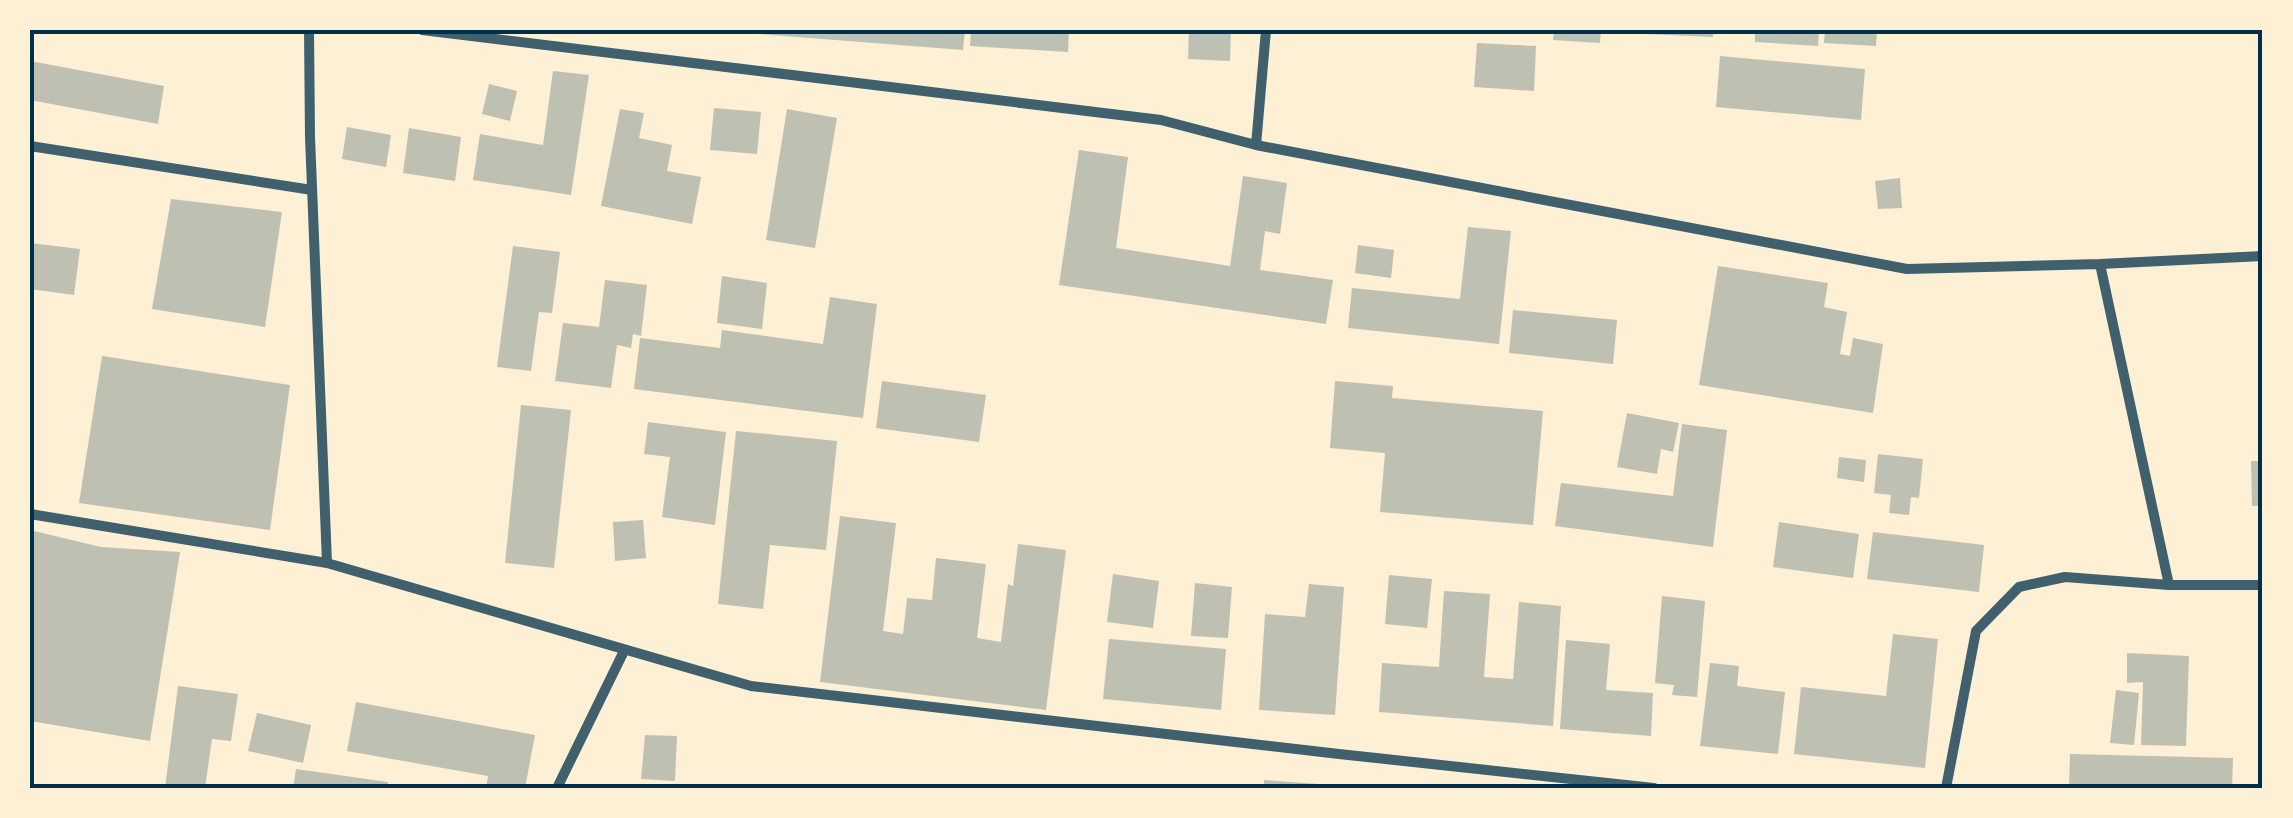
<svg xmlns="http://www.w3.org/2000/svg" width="2293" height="818" font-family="'IBM Plex Sans',sans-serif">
	<rect width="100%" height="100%" fill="#fdf0d5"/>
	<path fill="#bec0b2" d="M747,30H965L963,50L747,33Z
		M971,30H1069L1068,52L970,46Z
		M1189,30H1231L1230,61L1188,59Z
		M1554,30H1601L1600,43L1553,40Z
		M1622,30H1713V37L1622,33Z
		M1755,30H1819L1818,46L1755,42Z
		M1825,30H1877L1876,46L1824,43Z
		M1477,43L1536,46L1534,91L1474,87Z
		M1720,56L1865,69L1861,120L1716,107Z
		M30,61L164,86L158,124L30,100Z
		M553,71L589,75L571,195L473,180L480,134L543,145Z
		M489,84L517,91L510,121L482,114Z
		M714,108L761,112L757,154L710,150Z
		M620,109L644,113L639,138L672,145L667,171L701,177L692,224L601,206Z
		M787,109L837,118L815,248L766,240Z
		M347,127L391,135L386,167L342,159Z
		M409,128L461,137L455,181L403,173Z
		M1079,150L1128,157L1116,248L1230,266L1243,176L1287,183L1280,234L1265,231L1260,270L1333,280L1326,324L1059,285Z
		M1900,178L1902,208L1878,209L1875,181Z
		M171,199L282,212L265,327L152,309Z
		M1468,227L1511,231L1499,344L1348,328L1352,288L1460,299Z
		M30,243L80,249L74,295L30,289Z
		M1358,245L1394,250L1391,278L1355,273Z
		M513,246L560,252L552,313L539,312L531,371L497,367Z
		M1718,266L1828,283L1824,307L1847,312L1840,354L1850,356L1853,338L1883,344L1873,413L1699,385Z
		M722,276L767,283L762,329L717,323Z
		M605,280L647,285L641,336L633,334L631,348L617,345L611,388L555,381L563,323L599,327Z
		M830,297L877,304L863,418L634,389L640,338L720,348L722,330L823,344Z
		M1513,310L1617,320L1613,364L1509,353Z
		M102,356L290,385L270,530L79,503Z
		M882,381L986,395L979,442L876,428Z
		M1335,381L1393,386L1392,398L1543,411L1533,525L1380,512L1385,453L1330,448Z
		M521,405L571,410L554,568L505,563Z
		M1627,413L1679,423L1673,452L1661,449L1657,474L1617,467Z
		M648,422L726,432L715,525L662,517L670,457L644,454Z
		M1682,424L1727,430L1713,547L1555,526L1561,483L1673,496Z
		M736,431L837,441L826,550L770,545L763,609L718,604Z
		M1878,454L1923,459L1919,498L1911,497L1909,515L1889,513L1891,495L1874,493Z
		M1839,457L1866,460L1864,482L1837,478Z
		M2251,461H2263V506H2252Z
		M840,516L896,523L883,631L903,634L907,598L932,600L936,558L986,564L977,638L1001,642L1008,584L1013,586L1018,544L1066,550L1046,710L820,682Z
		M643,520L646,558L615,561L613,522Z
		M1779,522L1859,534L1853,578L1773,567Z
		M30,530L101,547L180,552L150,741L30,721Z
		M1873,532L1984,545L1979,592L1867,579Z
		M1113,574L1159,581L1153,628L1107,622Z
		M1389,575L1432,579L1427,628L1385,624Z
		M1195,583L1232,587L1228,638L1191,636Z
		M1309,584L1344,587L1335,715L1259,710L1265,614L1305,617Z
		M1444,591L1490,594L1484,677L1513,679L1519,602L1561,606L1553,726L1379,712L1382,663L1439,667Z
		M1662,596L1705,601L1697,697L1672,695L1674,685L1655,683Z
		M1893,634L1938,639L1925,768L1794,754L1801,687L1886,696Z
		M1109,639L1226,649L1221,710L1103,699Z
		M1566,640L1610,644L1606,690L1653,693L1651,736L1560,729Z
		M2127,653L2189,656L2186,746L2141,745L2143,682L2127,683Z
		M1710,663L1739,666L1737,686L1785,692L1778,754L1700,746Z
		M178,686L238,694L231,741L212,739L205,788H165Z
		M2116,690L2139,693L2134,745L2110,743Z
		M356,702L535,735L525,788H486L488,776L347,751Z
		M257,713L311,725L303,763L248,751Z
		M645,735L677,736L675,781L641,779Z
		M2070,754L2233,758L2232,788H2069Z
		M296,769L388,782L387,788H293Z
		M1264,780L1333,785V788H1264Z"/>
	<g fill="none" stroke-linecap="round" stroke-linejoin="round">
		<path stroke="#3f606c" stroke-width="10" d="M309,30L310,137L327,563
			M422,30L1161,120L1256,145L1907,269L2100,264L2169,585
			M1256,145L1266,30
			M30,146L312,190
			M2100,264L2263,256
			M30,514L327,563L751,686L1339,754L1654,788
			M557,788L624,651
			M1946,788L1976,631L2019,587L2065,577L2169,585H2263"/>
	</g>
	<rect width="2293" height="818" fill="none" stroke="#fdf0d5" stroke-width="65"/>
	<rect x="32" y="32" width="2228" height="754" fill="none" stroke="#003049" stroke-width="4"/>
</svg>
